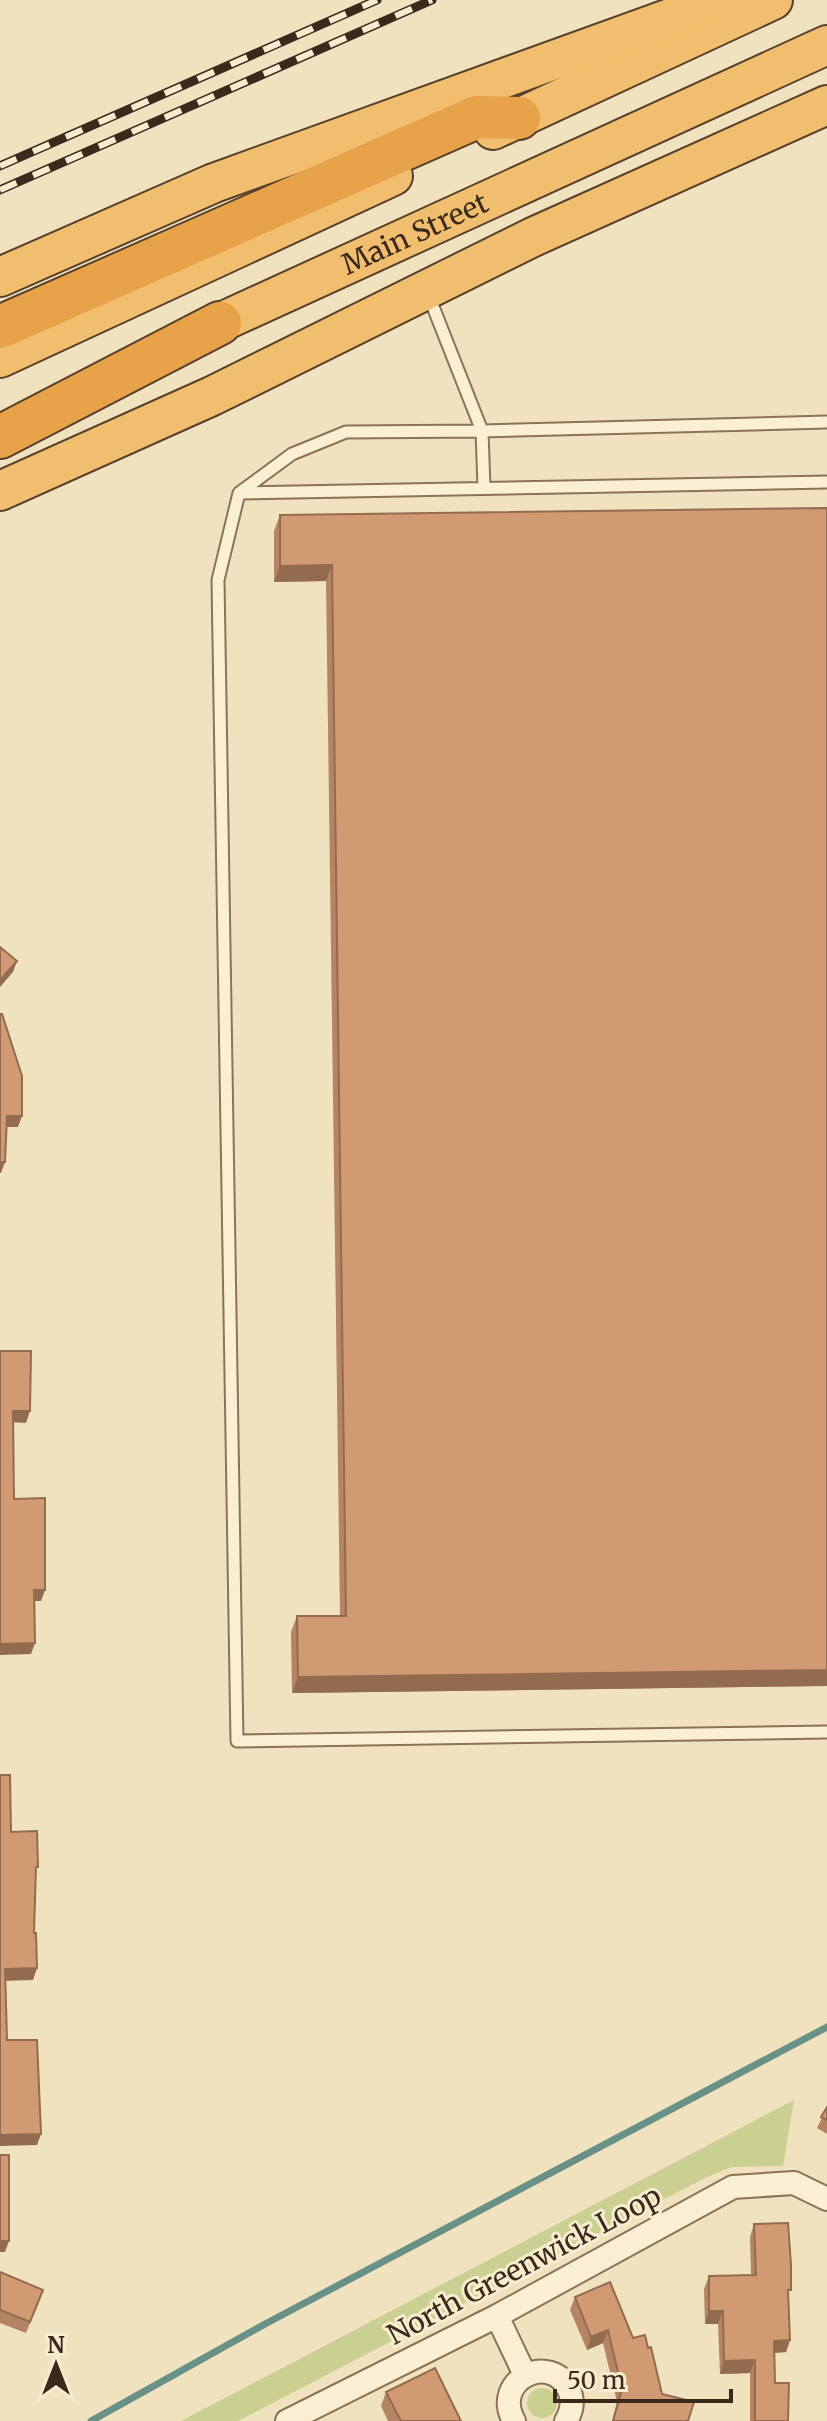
<svg xmlns="http://www.w3.org/2000/svg" width="827" height="2421" font-family="Merriweather,serif">
	<rect width="100%" height="100%" fill="#f1e2bf"/>
	<path fill="#c9d092" d="M794,2100L783,2166L731,2167L705,2178L238,2421H181Z
		M527 2403a15 15 0 1 1 30 0a15 15 0 1 1-30 0Z"/>
	<g fill="none" stroke-linecap="round" stroke-linejoin="round">
		<path stroke="#699187" stroke-width="7" d="M91,2421L265,2324L827,2027"/>
		<defs>
			<path id="service" d="M428,294L482,431L484,488
				M827,422L482,431L346,432L292,454L239,493L218,580L237,1741L827,1732
				M240,493L827,482"/>
			<path id="minor" d="M497,2316L525,2375
				M287,2421L497,2316L733,2187L794,2183L827,2199
				M514,2421C491,2380 551,2351 569,2390C574,2401 572,2411 566,2421"/>
			<g id="trunk">
				<path d="M493,130L773,0"/>
				<path d="M0,277L214,183L720,0"/>
				<path id="s1" d="M193,335L827,45"/>
				<path d="M0,358L393,176"/>
				<path d="M0,491L212,396L533,237L827,105"/>
			</g>
			<path id="motorway" d="M0,327L477,117L519,118
				M0,437L220,323"/>
		</defs>
		<use href="#service" stroke="#8b7356" stroke-width="15"/>
		<use href="#minor" stroke="#8b7356" stroke-width="26"/>
		<use href="#trunk" stroke="#59402b" stroke-width="42"/>
		<use href="#motorway" stroke="#59402b" stroke-width="46"/>
		<use href="#service" stroke="#fbefd3" stroke-width="11"/>
		<use href="#minor" stroke="#fbefd3" stroke-width="22"/>
		<use href="#trunk" stroke="#f0be6e" stroke-width="38"/>
		<use href="#motorway" stroke="#e8a249" stroke-width="42"/>
		<defs>
			<path id="rail" d="M0,166L377,0
				M0,190L432,0"/>
		</defs>
		<use href="#rail" stroke="#3a2a1c" stroke-width="9"/>
		<use href="#rail" stroke="#f8eccf" stroke-width="6" stroke-dasharray="18" stroke-linecap="butt"/>
	</g>
	<path fill="#b58462" d="M827,508V1686L292,1693L291,1632L297,1616H340L326,581L274,582V531L280,515Z
		M827,2107V2134L817,2128Z
		M754,2224L788,2297L790,2340L786,2352L774,2353L775,2383L788,2421H750V2373L720,2374L718,2324H705L704,2289L709,2276L751,2275L750,2237Z
		M0,2272L43,2290L26,2333L0,2323Z
		M575,2297L648,2348L662,2394L688,2421H612L617,2402L603,2343L587,2350L570,2310Z
		M386,2392L461,2421H388L381,2406Z"/>
	<path fill="#936c50" d="M332,565L326,581L274,582L280,566Z
		M17,961L13,972L0,987V980Z
		M7,1116H22L18,1127H3Z
		M0,1162H5L1,1173H0Z
		M13,1411H30L26,1423L9,1422Z
		M34,1590H45L41,1601H30Z
		M35,1643L31,1654L0,1655V1644Z
		M827,1670V1686L292,1693L298,1677Z
		M37,1968L33,1980L1,1981L5,1969Z
		M41,2134L37,2145L0,2146V2135Z
		M0,2241H9L5,2252H0Z
		M709,2311H723L718,2324H705Z
		M608,2330L603,2343L587,2350L591,2337Z
		M790,2340L786,2352L769,2353L774,2341Z
		M755,2360L750,2373L720,2374L724,2361Z"/>
	<path fill="#d29a72" stroke="#936c50" stroke-width="2" d="M827,508V1670L298,1677L297,1616H346L332,565L280,566V515Z
		M0,947L17,961L0,980Z
		M0,1014H2L22,1076V1116H7L5,1162H0Z
		M0,1351H31L30,1411H13L14,1499L45,1498V1590H34L35,1643L0,1644Z
		M0,1775H10L11,1832L37,1831L38,1867H36L34,1933H36L37,1968L5,1969L7,2040H37L41,2134L0,2135Z
		M827,2107V2120L821,2117Z
		M0,2155H9V2241H0Z
		M788,2223L791,2265V2290H788L790,2340L774,2341L775,2383H789L788,2421H755V2360L724,2361L723,2311H709V2276L756,2275L754,2224Z
		M0,2272L43,2290L30,2322L0,2310Z
		M610,2282L633,2338L645,2335L648,2348L651,2347L662,2394L694,2402L688,2421H613L622,2389L608,2330L591,2337L575,2297Z
		M435,2368L461,2421H401L386,2392Z"/>
	<g text-anchor="middle" dominant-baseline="central" stroke-width="6" stroke-linejoin="round" paint-order="stroke">
		<g font-size="28" fill="#3a2a1c" stroke="#f8eccf">
			<text stroke="none"><textPath href="#s1" startOffset="244">Main Street</textPath></text>
			<text transform="translate(524 2265) rotate(-28)">North Greenwick Loop</text>
		</g>
	</g>
	<g transform="translate(56 2365)" stroke="#f8eccf" stroke-width="6" paint-order="stroke">
	<path d="M0-6L14 30L0 20L-14 30Z" fill="#3a2a1c"/>
	<text y="-12" font-size="22" font-weight="bold" text-anchor="middle" fill="#3a2a1c">N</text>
	</g>
	<path d="M555 2389v12h176v-12" fill="none" stroke="#3a2a1c" stroke-width="4"/>
	<text x="567" y="2389" font-size="24" fill="#3a2a1c" stroke="#f8eccf" stroke-width="6" paint-order="stroke">50 m</text>
</svg>
